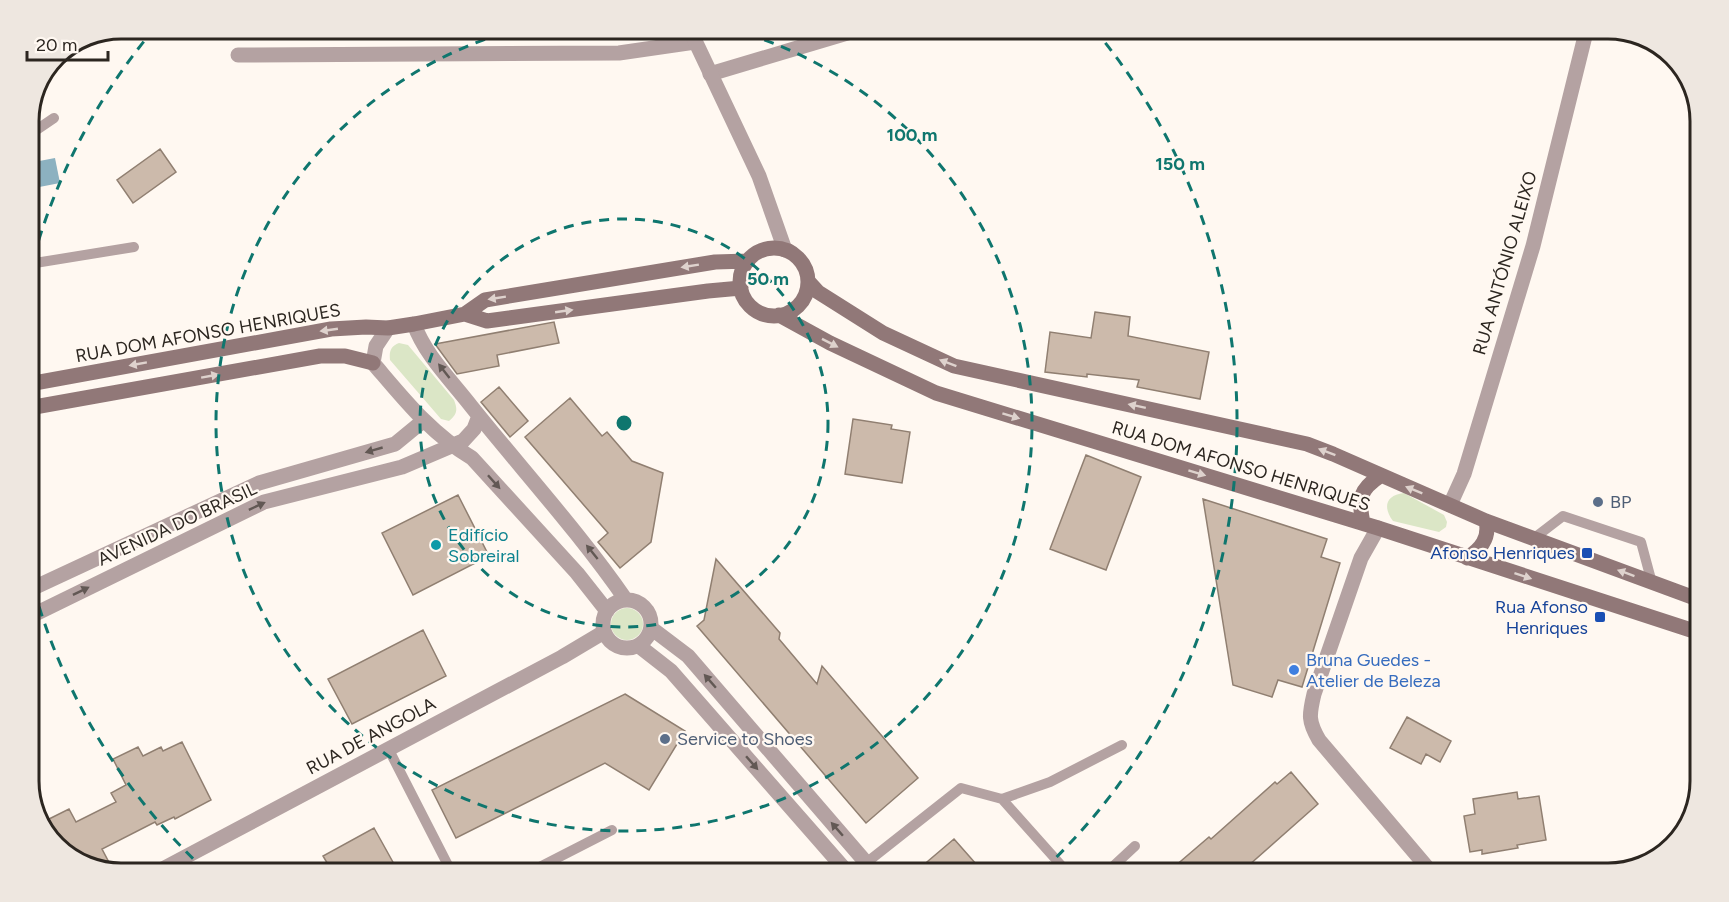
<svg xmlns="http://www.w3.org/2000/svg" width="1729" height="902" font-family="Figtree,sans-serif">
	<rect width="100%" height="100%" fill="#fff8f1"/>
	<path fill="#dbe6c6" d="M399,343L408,345L454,400C458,410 457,414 449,421L441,419L390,360C389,351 391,346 399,343Z
		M1404,493L1444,515L1447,522L1446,527L1439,532L1393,521C1383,508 1385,495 1404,493Z
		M611 624a16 16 0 1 1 32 0a16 16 0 1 1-32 0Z"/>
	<path fill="#8cb1c0" d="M55,158L60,183L29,189V163Z"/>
	<path fill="#ccbaab" stroke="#907f71" stroke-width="1.5" d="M160,149L176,172L133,203L117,180Z
		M1095,312L1130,317L1128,336L1209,352L1200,399L1137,387L1139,380L1087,374V377L1045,372L1050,332L1091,338Z
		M554,322L559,343L497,355L499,366L457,374L435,344Z
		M499,387L528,421L510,437L481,402Z
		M570,398L602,436L607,432L632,461L663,473L651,542L620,568L598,542L608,533L525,437Z
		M853,419L892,425L891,429L910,432L902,483L845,474Z
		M1086,455L1141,477L1106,570L1050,549Z
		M458,495L489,556L413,595L382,533Z
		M1203,499L1327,539L1321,557L1340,563L1302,687L1278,680L1272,697L1233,685Z
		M716,559L780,633L779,639L817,684L822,666L918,778L866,823L697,626L704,620Z
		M423,630L446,676L352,724L328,679Z
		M625,694L685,731L649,790L605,763L456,838L432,790Z
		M1407,717L1451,741L1440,762L1426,754L1421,764L1390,748Z
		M182,742L211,800L175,819L174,817L157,825L155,822L102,849L114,872L80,864L44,832L41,823L69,809L76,822L116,802L111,793L126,785L113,759L138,747L143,756L161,747L163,751Z
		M1291,772L1318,804L1240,873H1167L1209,837L1211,839L1275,782L1277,784Z
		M1517,792L1518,799L1539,796L1546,840L1517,845L1518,848L1482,854V850L1470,852L1464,816L1475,814L1473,799Z
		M374,828L399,873H333L323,856Z
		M954,839L984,873H914Z"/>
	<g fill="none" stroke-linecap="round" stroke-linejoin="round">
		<path stroke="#b4a2a2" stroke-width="10" d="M29,135L54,118
			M29,264L134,247
			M1533,539L1563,516L1641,542L1652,583
			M388,748L452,873
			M1002,799L1068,873
			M866,863L961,788L1002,799L1050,782L1122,745
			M528,873L612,830
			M1106,873L1135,846"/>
		<path stroke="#b4a2a2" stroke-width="15" d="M238,55L619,53L695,42
			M710,74L864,28
			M1450,505L1464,474L1533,246L1587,28
			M1378,528L1361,558L1314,694C1309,715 1308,721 1319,740L1432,873
			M155,873L562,657L604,632"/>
		<path stroke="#b4a2a2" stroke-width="15" d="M689,28L759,176L785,250
			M414,324C425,355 451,380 471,406C523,471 579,532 626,600
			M388,328L376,346L373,363C403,398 431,434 472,458L577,573L607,611
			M29,590L259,483L395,444L423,421
			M603 624a24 24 0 1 1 48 0a24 24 0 1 1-48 0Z
			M29,617L264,502L402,467L463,441L474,429L479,416
			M651,628L688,656L875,873
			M639,646L671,671L848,873"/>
		<path stroke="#917878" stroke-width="15" d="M740 282a34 34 0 1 1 68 0a34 34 0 1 1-68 0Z
			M808,281L818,292L883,333L954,366L1307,444L1333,454L1486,521L1700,600
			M465,314L487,321L708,291L741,288
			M779,315L830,343L936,393L1378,528L1700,633
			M29,384L331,329L366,327L388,328L414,324L465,314L485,300L715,262L748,261
			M29,408L320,356H345L373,363
			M1363,523C1358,499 1359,490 1380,476
			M1467,558C1481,549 1490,538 1486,521"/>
	</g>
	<defs><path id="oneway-solid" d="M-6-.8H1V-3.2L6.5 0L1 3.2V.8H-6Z" transform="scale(1.5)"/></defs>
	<g fill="#ded2cd">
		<use href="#oneway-solid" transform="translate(690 266) rotate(171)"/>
		<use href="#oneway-solid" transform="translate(497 298) rotate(171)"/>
		<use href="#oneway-solid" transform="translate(564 311) rotate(-8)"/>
		<use href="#oneway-solid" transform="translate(329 330) rotate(172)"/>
		<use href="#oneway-solid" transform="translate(830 343) rotate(27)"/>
		<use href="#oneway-solid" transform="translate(948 363) rotate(-159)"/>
		<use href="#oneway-solid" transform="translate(138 364) rotate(170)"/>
		<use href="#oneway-solid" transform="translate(210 376) rotate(-10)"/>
		<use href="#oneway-solid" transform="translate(1137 406) rotate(-168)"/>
		<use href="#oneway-solid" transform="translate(1011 416) rotate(17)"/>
		<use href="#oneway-solid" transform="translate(1327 452) rotate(-159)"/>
		<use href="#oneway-solid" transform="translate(1197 473) rotate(17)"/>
		<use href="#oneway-solid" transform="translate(1414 490) rotate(-158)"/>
		<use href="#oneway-solid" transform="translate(1626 573) rotate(-160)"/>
		<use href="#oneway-solid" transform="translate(1523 576) rotate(18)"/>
	</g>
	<g fill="#625854">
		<use href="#oneway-solid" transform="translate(444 371) rotate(-128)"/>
		<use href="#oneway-solid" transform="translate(374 450) rotate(164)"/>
		<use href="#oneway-solid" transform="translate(494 482) rotate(48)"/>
		<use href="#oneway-solid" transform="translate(257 506) rotate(-25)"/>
		<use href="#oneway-solid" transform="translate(592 552) rotate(-129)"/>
		<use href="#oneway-solid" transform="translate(81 591) rotate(-26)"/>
		<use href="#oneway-solid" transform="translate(710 681) rotate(-131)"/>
		<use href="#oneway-solid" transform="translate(752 763) rotate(49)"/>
		<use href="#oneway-solid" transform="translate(837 829) rotate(-131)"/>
	</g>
	<g fill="none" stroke="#0f766e" stroke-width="3" stroke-dasharray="10 8">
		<circle cx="624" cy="423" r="204"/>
		<path d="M730 29A408 408 0 1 1 518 29"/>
		<path d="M206 871A613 613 0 0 1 29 571M29 275A613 613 0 0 1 154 29M1094 29A613 613 0 0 1 1042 871"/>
	</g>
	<g fill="#5c6f8a" stroke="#fff8f1" stroke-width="2">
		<circle cx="1598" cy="502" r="6"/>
		<circle cx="665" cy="739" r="6"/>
	</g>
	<circle fill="#0f9aa8" stroke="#fff8f1" stroke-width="2" cx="436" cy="545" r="6"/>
	<g fill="#1a4fb4" stroke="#fff8f1" stroke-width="2">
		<rect x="1581" y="547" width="12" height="12" rx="3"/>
		<rect x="1594" y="611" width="12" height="12" rx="3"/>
	</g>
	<circle fill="#3f7fe0" stroke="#fff8f1" stroke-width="2" cx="1294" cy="670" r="6"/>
	<g text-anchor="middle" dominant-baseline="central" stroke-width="4.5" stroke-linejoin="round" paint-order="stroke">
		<g font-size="18" fill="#2c2620" stroke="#fff8f1">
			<text transform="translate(1505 263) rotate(-74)">RUA ANTÓNIO ALEIXO</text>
			<text transform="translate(208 333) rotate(-10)">RUA DOM AFONSO HENRIQUES</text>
			<text transform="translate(1241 466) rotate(17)">RUA DOM AFONSO HENRIQUES</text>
			<text transform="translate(177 524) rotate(-25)">AVENIDA DO BRASIL</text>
			<text transform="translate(371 736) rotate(-28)">RUA DE ANGOLA</text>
		</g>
		<g font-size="18" fill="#4e5e75" stroke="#fff8f1" text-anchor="start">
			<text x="1610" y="502">BP</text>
			<text x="677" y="739">Service to Shoes</text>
		</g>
		<g font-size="18" fill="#0d838f" stroke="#fff8f1" text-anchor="start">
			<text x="448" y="535">Edifício<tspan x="448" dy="21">Sobreiral</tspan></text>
		</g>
		<g font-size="18" fill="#164399" stroke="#fff8f1" text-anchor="end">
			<text x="1575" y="553">Afonso Henriques</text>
			<text x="1588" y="607">Rua Afonso<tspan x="1588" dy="21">Henriques</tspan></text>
		</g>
		<g font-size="18" fill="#366cbe" stroke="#fff8f1" text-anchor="start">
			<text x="1306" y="660">Bruna Guedes -<tspan x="1306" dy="21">Atelier de Beleza</tspan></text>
		</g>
	</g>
	<path d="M0 0H1729V902H0ZM121 39H1608A82 82 0 0 1 1690 121V781A82 82 0 0 1 1608 863H121A82 82 0 0 1 39 781V121A82 82 0 0 1 121 39Z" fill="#eee7e0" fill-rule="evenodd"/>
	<path fill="none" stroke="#2c2620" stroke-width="3" d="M121 39H1608A82 82 0 0 1 1690 121V781A82 82 0 0 1 1608 863H121A82 82 0 0 1 39 781V121A82 82 0 0 1 121 39Z"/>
	<circle cx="624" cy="423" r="9" fill="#0f766e" stroke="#fff8f1" stroke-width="3"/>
	<g font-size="18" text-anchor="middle" font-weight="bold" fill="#0f766e" stroke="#fff8f1" stroke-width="4.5" stroke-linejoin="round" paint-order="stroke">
		<text x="912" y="141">100 m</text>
		<text x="1180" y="170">150 m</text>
		<text x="768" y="285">50 m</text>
	</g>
	<path d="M27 51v9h81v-9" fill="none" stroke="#2c2620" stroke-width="3"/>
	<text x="36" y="51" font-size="18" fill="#2c2620" stroke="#fff8f1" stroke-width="4.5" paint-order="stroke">20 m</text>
</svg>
